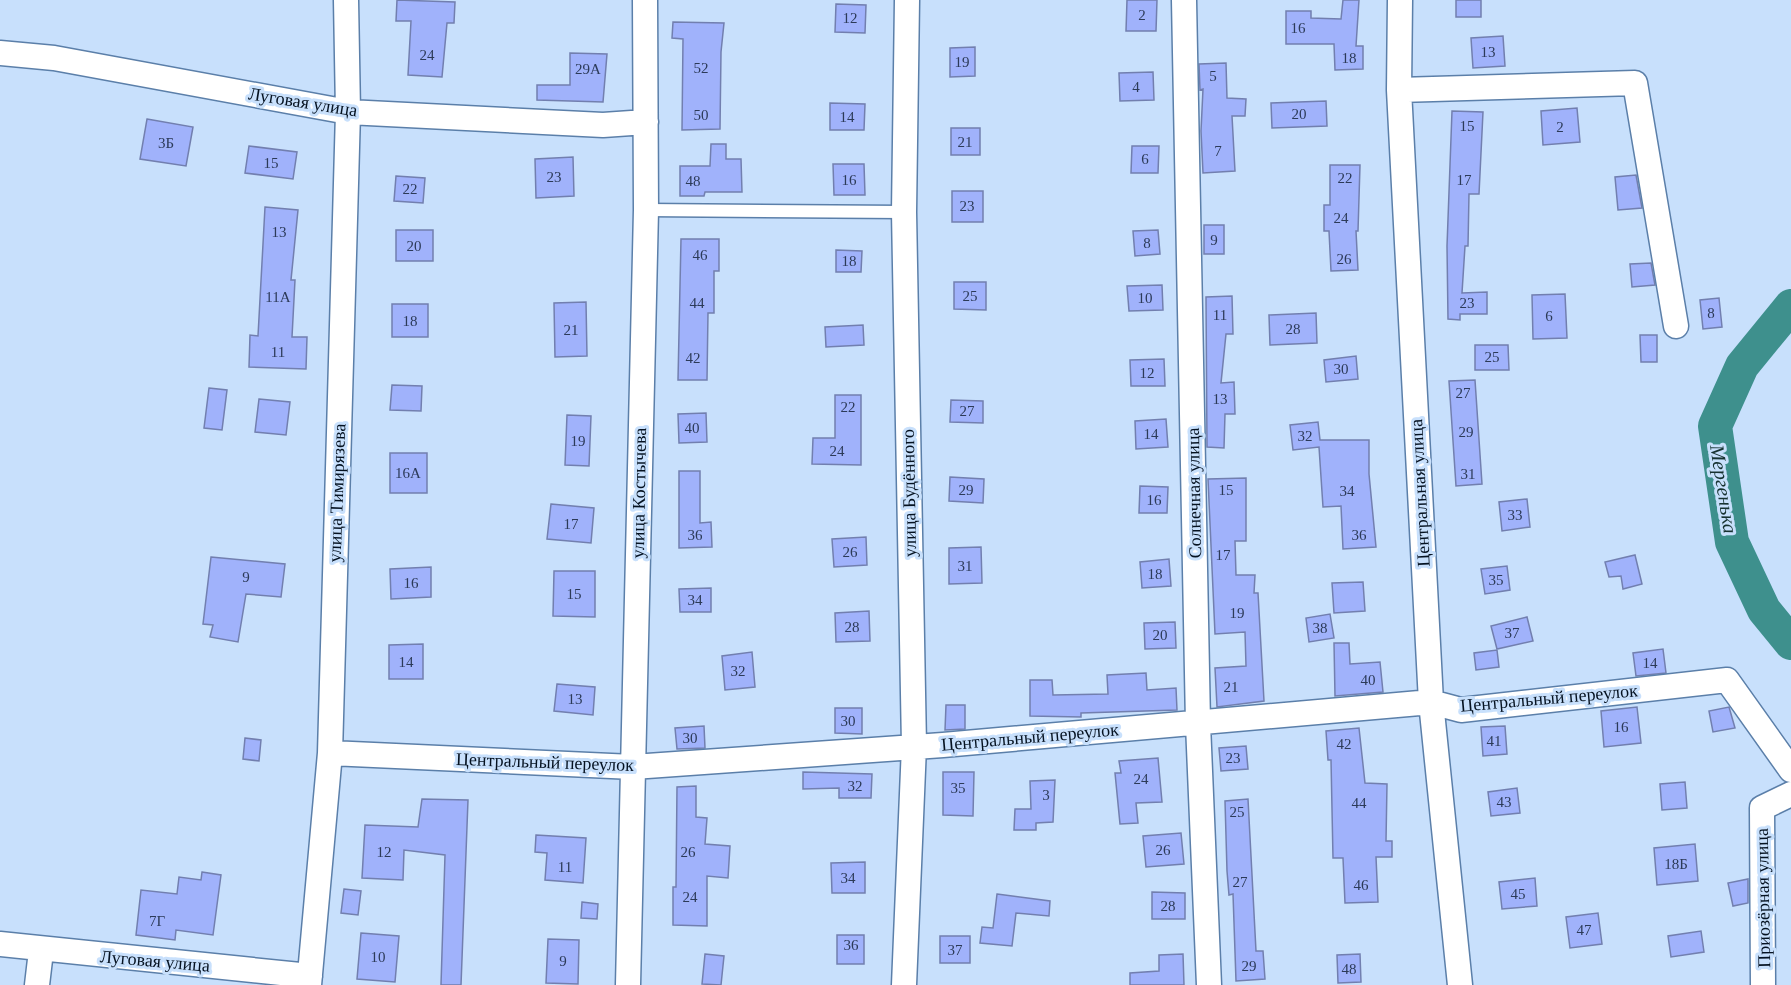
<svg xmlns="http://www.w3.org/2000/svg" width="1791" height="985" font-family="'Times New Roman',serif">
	<rect width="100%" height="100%" fill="#c8e0fc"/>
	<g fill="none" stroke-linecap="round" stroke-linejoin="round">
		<path stroke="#3e908d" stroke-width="34" d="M1791,306L1742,366L1715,426L1732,542L1764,610L1791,643"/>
	</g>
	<path fill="#a0b2fb" stroke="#727faf" stroke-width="1.5" d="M397,0L455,2L454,23H447L442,77L408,75L411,21H396Z
		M1127,0H1157L1156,31H1126Z
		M1343,0H1359L1356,46H1363V69L1335,70L1334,44H1286V11H1311V18L1341,19Z
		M1456,0H1481V17H1456Z
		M836,4L866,5L865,33L835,32Z
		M673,22L724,23L721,52L720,129L682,130L683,39L672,38Z
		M1503,36L1505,66L1473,68L1471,38Z
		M975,47V76L950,77V48Z
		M570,53L607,54L603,102L537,100V85H570Z
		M1226,63L1227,98L1246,99L1245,116H1232L1235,171L1203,173L1201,131L1203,89L1200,90L1199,64Z
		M1153,72L1154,100L1120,101L1119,73Z
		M1326,101L1327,126L1272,128L1271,103Z
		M830,103L865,104L864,130H830Z
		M1577,108L1580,142L1543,145L1541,111Z
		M1452,111L1483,112L1479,194H1469L1468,246H1465L1462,293L1487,292V314H1460V320L1448,319L1447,246Z
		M147,119L193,127L186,166L140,159Z
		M951,128H980V155H951Z
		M711,144H726V159H741L742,192H705L704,196H680V166H710Z
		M249,146L297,152L293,179L245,173Z
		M1132,146H1159L1158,173H1131Z
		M573,157L574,196L536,198L535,159Z
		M833,164H864L865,195H834Z
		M1330,165H1360L1358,231H1356L1358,270L1331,271L1329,231H1324V205H1330Z
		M1636,175L1642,208L1618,210L1615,177Z
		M396,176L425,178L423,203L394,201Z
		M952,191H983V222H952Z
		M265,207L298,210L291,280H295L292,337H307L306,369L249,367L250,335L258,336Z
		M1204,225H1224V254H1204Z
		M396,230H433V261H396Z
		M1158,230L1160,254L1135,256L1133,231Z
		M681,239H719V271H714V313H708L707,380H678Z
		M836,250L862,251L861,272H836Z
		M1651,263L1655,285L1632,287L1630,264Z
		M954,282H986V310L954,309Z
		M1162,285L1163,310L1129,311L1127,286Z
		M1565,294L1567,338L1533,339L1532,295Z
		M1232,296L1233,334H1226L1221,383L1234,382L1235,414H1225L1224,448L1207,447L1206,297Z
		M1719,298L1722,327L1703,329L1700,300Z
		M586,302L587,356L555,357L554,303Z
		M392,304H428V337H392Z
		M1316,313L1317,343L1270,345L1269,315Z
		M863,325L864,345L826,347L825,327Z
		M1640,335H1657V362H1641Z
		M1475,345H1508L1509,370H1475Z
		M1356,356L1358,379L1326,382L1324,360Z
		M1164,359L1165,386H1131L1130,360Z
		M1475,380L1482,484L1456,486L1449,381Z
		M392,385L422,386L421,411L390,410Z
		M209,388L227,390L222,430L204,428Z
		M835,395H861V465L812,464L813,438H835Z
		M259,399L290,402L286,435L255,432Z
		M951,400L983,401V423L950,422Z
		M706,413L707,442L679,443L678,414Z
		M567,415L591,416L589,466L565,465Z
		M1166,419L1168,447L1136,449L1135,421Z
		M1318,422L1320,440H1369V474L1376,547L1343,549L1341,506L1323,507L1319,447L1293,450L1290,425Z
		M390,453H427V493H390Z
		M679,471H700V523L711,522L712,547L679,548Z
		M950,477L984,479L983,503L949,501Z
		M1246,478V541H1235L1236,575H1255L1254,593H1258L1264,701L1217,707L1215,668L1246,666L1245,632L1215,634L1208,479Z
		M1140,486L1168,487L1167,513H1139Z
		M1527,499L1530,527L1502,531L1499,502Z
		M551,504L594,508L591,543L547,539Z
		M866,537L867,565L834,567L832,539Z
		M981,547L982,583L949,584V548Z
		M1635,555L1642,584L1623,589L1621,576L1609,577L1605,562Z
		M211,557L285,564L281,597L246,594L238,642L210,637L213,625L203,624Z
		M1169,559L1171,586L1142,588L1140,562Z
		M1507,566L1510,590L1485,594L1481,569Z
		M431,567V597L391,599L390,569Z
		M554,571H595V617L553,616Z
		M1363,582L1365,611L1334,613L1332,583Z
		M711,588V612H680L679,589Z
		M869,611L870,641L836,642L835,613Z
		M1330,614L1334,638L1309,642L1306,618Z
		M1527,617L1533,641L1497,649L1491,626Z
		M1175,622L1176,648L1145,649L1144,623Z
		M1334,643H1349L1350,664L1380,662L1383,692L1335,696Z
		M423,644V679H389V645Z
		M1663,649L1666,673L1636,676L1633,653Z
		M1497,650L1499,667L1476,670L1474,653Z
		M752,652L755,687L725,690L722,656Z
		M1146,673L1147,690L1176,688L1177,710L1081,713V717L1030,716V680H1052L1053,695L1108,694L1107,675Z
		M557,684L595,687L593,715L554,711Z
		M946,705H965V729L945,730Z
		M1637,707L1641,743L1604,747L1601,711Z
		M1729,707L1735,728L1713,732L1709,711Z
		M835,708H862V734L835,733Z
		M704,726L705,748L677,749L675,728Z
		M1505,726L1507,754L1483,756L1481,727Z
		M1359,728L1365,783L1387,784L1386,841H1392V857H1376L1378,902L1345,903L1343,858H1333L1331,760H1328L1326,731Z
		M245,738L261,740L259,761L243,759Z
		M1246,746L1248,769L1221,771L1219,748Z
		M1158,758L1162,802L1136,803L1138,823L1120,824L1115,773H1121L1119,761Z
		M803,772L872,774L871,798H839V788L803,789Z
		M943,772H974L973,816L943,815Z
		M1055,780L1053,822L1036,823V830H1014L1015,809H1031L1030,781Z
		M1685,782L1687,808L1662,810L1660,784Z
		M696,786V817L707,818L705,844L730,846L728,878L707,876V926L673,925V887H676L677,787Z
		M1517,788L1520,813L1491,816L1488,792Z
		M422,799L468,800L461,985H441L445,855L404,850L403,880L362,878L365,825L418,827Z
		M1248,799L1256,951H1263L1265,979L1236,981L1233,894L1229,895L1227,871L1225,801Z
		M1181,833L1184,864L1146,867L1143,836Z
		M536,835L586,838L583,883L545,880L547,853L535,852Z
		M1695,844L1698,881L1657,885L1654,848Z
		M865,862V893H832L831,863Z
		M202,872L221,875L213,935L176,930L175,940L136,935L141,890L177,894L179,877L201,880Z
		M1535,878L1537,906L1502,909L1499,882Z
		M1748,879V903L1733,906L1728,883Z
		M344,889L361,891L358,915L341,913Z
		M1152,892L1185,893V919H1152Z
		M997,894L1050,901L1049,916L1016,913L1012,946L980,943L982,927L993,928Z
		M582,902L598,904L597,919L581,918Z
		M1598,913L1602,944L1570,948L1566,917Z
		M1701,931L1704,952L1671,957L1668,936Z
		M361,933L399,936L395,982L357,979Z
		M837,935H864V964H837Z
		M940,936H970V963H940Z
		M548,939L579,940L578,984L546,983Z
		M705,954L724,956L721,985L702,984Z
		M1183,954L1184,985H1130V973L1159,971V955Z
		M1360,954L1361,982L1338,983L1337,955Z"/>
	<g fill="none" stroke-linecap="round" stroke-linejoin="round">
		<defs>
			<path id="lane" d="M646,210L904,212"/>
			<path id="street" d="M1184,0L1198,724L1209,985
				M1400,0L1399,90L1431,702L1460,985
				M0,53L54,58L348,112L603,125L646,122
				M1399,90L1635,83L1676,326
				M330,753L633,767L943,745L1431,702L1461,710L1727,680L1791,770
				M0,944L310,976
				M37,985L41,951
				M309,985L330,753L348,112L346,0
				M628,985L646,210L645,0
				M904,985L914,746L904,212L907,0
				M1763,985L1762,808L1791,794"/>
		</defs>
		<use href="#lane" stroke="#5b7fa9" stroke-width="15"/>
		<use href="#street" stroke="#5b7fa9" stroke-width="27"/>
		<use href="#lane" stroke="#fff" stroke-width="12"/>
		<use href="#street" stroke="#fff" stroke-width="24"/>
	</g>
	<g text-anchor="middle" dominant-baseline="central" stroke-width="6" stroke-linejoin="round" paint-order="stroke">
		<g font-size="15" fill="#2c3a58">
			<text x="1142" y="15">2</text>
			<text x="850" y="18">12</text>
			<text x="1298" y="28">16</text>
			<text x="1488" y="52">13</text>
			<text x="427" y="55">24</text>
			<text x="1349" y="58">18</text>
			<text x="962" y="62">19</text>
			<text x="701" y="68">52</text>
			<text x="588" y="69">29А</text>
			<text x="1213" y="76">5</text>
			<text x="1136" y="87">4</text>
			<text x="1299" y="114">20</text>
			<text x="701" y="115">50</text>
			<text x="847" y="117">14</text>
			<text x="1467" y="126">15</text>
			<text x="1560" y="127">2</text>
			<text x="965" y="142">21</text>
			<text x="166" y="143">3Б</text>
			<text x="1218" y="151">7</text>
			<text x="1145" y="159">6</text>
			<text x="271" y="163">15</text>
			<text x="554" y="177">23</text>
			<text x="1345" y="178">22</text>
			<text x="849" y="180">16</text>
			<text x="1464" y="180">17</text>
			<text x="693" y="181">48</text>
			<text x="410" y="189">22</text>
			<text x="967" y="206">23</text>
			<text x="1341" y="218">24</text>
			<text x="279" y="232">13</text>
			<text x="1214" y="240">9</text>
			<text x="1147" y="243">8</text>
			<text x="414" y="246">20</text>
			<text x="700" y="255">46</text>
			<text x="1344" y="259">26</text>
			<text x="849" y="261">18</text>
			<text x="970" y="296">25</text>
			<text x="278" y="297">11А</text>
			<text x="1145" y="298">10</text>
			<text x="697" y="303">44</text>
			<text x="1467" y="303">23</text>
			<text x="1711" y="313">8</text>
			<text x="1220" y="315">11</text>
			<text x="1549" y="316">6</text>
			<text x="410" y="321">18</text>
			<text x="1293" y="329">28</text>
			<text x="571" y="330">21</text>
			<text x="278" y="352">11</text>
			<text x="1492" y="357">25</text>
			<text x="693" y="358">42</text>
			<text x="1341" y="369">30</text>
			<text x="1147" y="373">12</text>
			<text x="1463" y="393">27</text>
			<text x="1220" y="399">13</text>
			<text x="848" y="407">22</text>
			<text x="967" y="411">27</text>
			<text x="692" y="428">40</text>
			<text x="1466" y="432">29</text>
			<text x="1151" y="434">14</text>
			<text x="1305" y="436">32</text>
			<text x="578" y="441">19</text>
			<text x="837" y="451">24</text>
			<text x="408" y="473">16А</text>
			<text x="1468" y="474">31</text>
			<text x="966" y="490">29</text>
			<text x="1226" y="490">15</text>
			<text x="1347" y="491">34</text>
			<text x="1154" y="500">16</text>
			<text x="1515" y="515">33</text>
			<text x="571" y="524">17</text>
			<text x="695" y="535">36</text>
			<text x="1359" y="535">36</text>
			<text x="850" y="552">26</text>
			<text x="1223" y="555">17</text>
			<text x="965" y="566">31</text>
			<text x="1155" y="574">18</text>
			<text x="246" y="577">9</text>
			<text x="1496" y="580">35</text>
			<text x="411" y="583">16</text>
			<text x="574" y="594">15</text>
			<text x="695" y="600">34</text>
			<text x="1237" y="613">19</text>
			<text x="852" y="627">28</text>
			<text x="1320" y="628">38</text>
			<text x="1512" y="633">37</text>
			<text x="1160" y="635">20</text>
			<text x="406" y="662">14</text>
			<text x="1650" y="663">14</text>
			<text x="738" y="671">32</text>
			<text x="1368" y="680">40</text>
			<text x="1231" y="687">21</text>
			<text x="575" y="699">13</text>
			<text x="848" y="721">30</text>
			<text x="1621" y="727">16</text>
			<text x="690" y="738">30</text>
			<text x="1494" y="741">41</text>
			<text x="1344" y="744">42</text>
			<text x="1233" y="758">23</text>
			<text x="1141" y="779">24</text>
			<text x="855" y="786">32</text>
			<text x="958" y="788">35</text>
			<text x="1046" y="795">3</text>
			<text x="1504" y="802">43</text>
			<text x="1359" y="803">44</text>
			<text x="1237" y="812">25</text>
			<text x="1163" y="850">26</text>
			<text x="384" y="852">12</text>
			<text x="688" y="852">26</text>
			<text x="1676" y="864">18Б</text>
			<text x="565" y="867">11</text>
			<text x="848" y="878">34</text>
			<text x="1240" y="882">27</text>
			<text x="1361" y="885">46</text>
			<text x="1518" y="894">45</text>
			<text x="690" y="897">24</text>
			<text x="1168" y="906">28</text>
			<text x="157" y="921">7Г</text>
			<text x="1584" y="930">47</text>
			<text x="851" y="945">36</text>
			<text x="955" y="950">37</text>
			<text x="378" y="957">10</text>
			<text x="563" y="961">9</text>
			<text x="1249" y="966">29</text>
			<text x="1349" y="969">48</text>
		</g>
		<g font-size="18" fill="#051221" stroke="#c8e0fc">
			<text transform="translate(303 102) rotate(9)">Луговая улица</text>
			<text transform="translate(337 493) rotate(-88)">улица Тимирязева</text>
			<text transform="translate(639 493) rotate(-89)">улица Костычева</text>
			<text transform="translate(909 493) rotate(-91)">улица Будённого</text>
			<text transform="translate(1194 493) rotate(-91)">Солнечная улица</text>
			<text transform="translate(1420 493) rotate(-93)">Центральная улица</text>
			<text transform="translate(1549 698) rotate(-5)">Центральный переулок</text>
			<text transform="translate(1030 737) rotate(-5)">Центральный переулок</text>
			<text transform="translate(545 762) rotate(2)">Центральный переулок</text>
			<text transform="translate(1763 898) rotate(-91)">Приозёрная улица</text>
			<text transform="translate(155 961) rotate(5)">Луговая улица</text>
		</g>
		<g font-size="20" font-style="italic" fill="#173231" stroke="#c8e0fc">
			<text transform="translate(1724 489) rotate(81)">Мергенька</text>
		</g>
	</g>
</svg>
